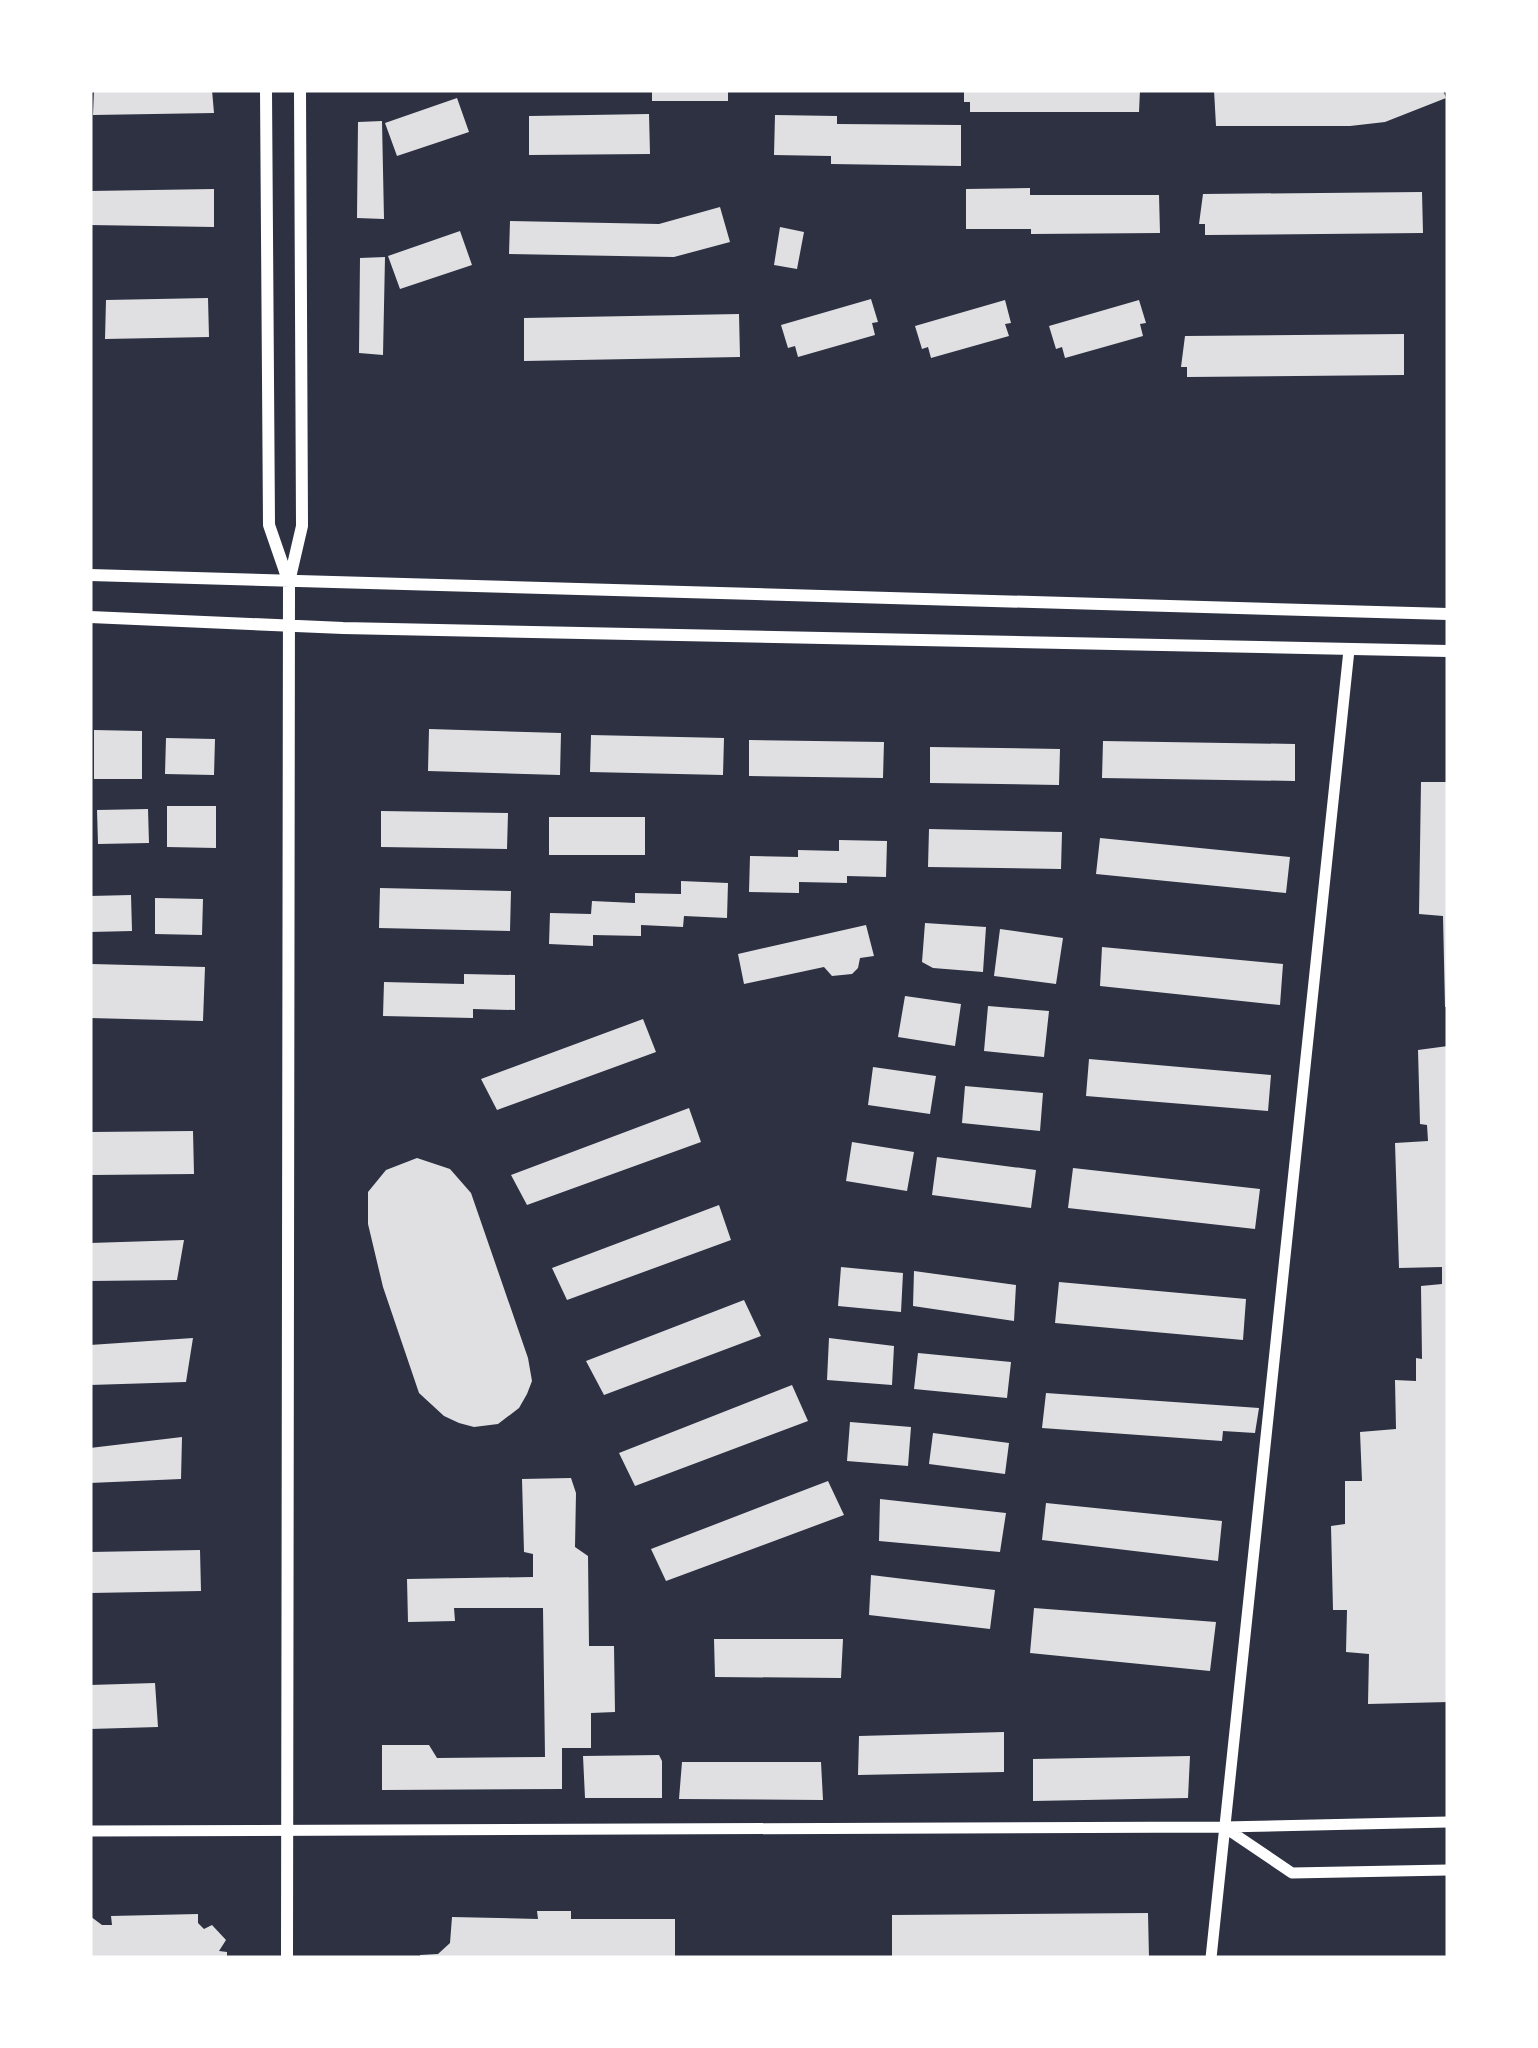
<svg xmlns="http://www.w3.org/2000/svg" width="1538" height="2048" font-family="'Golos Text',sans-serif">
	<rect width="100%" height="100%" fill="#2d3142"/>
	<path fill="#e0e0e3" d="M94,90H212L214,113L93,115Z
		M652,90H728V101H652Z
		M964,90H1140L1139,112H970V102H964Z
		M1214,90H1443L1446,98L1385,122L1350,126H1216Z
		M457,98L469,132L397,156L385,123Z
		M649,114L650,154L529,155V116Z
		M775,115L837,116V124L961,125V166L831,164V156L774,155Z
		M382,121L384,219L357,218L358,122Z
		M1030,188V195H1159L1160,233L1031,234V229H966V189Z
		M214,189V227L90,225V191Z
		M1422,192L1423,233L1205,235V224H1199L1203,194Z
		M720,207L730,242L674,257L509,254L510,221L659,224Z
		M780,227L804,232L797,269L774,265Z
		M460,231L472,265L400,289L388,256Z
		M385,257L383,355L359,353L360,258Z
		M208,298L209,337L105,339L106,300Z
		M871,299L878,322L872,323L875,335L798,357L795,346L788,348L781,325Z
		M1005,300L1011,323L1005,324L1009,336L931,358L928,347L922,349L915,326Z
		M1139,300L1146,323L1140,324L1143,336L1065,358L1062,347L1056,349L1049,326Z
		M739,314L740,357L524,361V318Z
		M1404,334V375L1187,377V367H1181L1185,336Z
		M429,729L561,733L560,775L428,771Z
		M94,730L142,731V779H94Z
		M591,735L724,738L723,775L590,772Z
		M166,738L215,739L214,775L165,774Z
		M749,740L884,742L883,778L749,776Z
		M1103,741L1295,744V781L1102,778Z
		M930,747L1060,749L1059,785L930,783Z
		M1421,782H1448V1007H1445L1443,916L1419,914Z
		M167,806H216V848L167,847Z
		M148,809L149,843L98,844L97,810Z
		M381,811L508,813L507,849L381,847Z
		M549,817H645V855H549Z
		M929,829L1062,832L1061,869L928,867Z
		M1100,838L1290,857L1286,893L1096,874Z
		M839,840L887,841L886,877L847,876V883L799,882V893L749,892L750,856L798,857V850L839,851Z
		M681,881L728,883L727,918L684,916L683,927L641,925V936L593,935V946L549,944L550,913L591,914L592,901L635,903V893L681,894Z
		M380,888L511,891L510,931L379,928Z
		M131,895L132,931L90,932V896Z
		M155,898L203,899L202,935L155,934Z
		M925,923L986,927L983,972L933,968L922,962Z
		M866,925L874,956L860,958L858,968L852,974L832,976L824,967L744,984L738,954Z
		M1000,929L1063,938L1056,984L994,976Z
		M1102,947L1283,964L1280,1005L1100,986Z
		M92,964L205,967L203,1021L90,1018Z
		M464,974L515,975V1010L473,1009V1018L383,1016L384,982L464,984Z
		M905,996L961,1004L955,1046L898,1037Z
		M988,1006L1049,1011L1044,1057L984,1051Z
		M643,1019L656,1052L497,1110L481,1079Z
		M1448,1046V1702L1368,1704L1369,1654L1346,1652L1347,1610H1333L1331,1526L1345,1524V1481H1362L1360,1432L1396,1429L1395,1380L1416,1381V1358L1422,1359L1421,1286L1442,1284V1267L1399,1268L1395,1143L1428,1141L1427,1125L1420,1124L1418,1050Z
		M1089,1059L1271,1075L1268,1111L1086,1096Z
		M873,1067L936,1076L930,1114L868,1105Z
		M965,1086L1043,1093L1040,1131L962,1123Z
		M689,1108L701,1142L527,1205L511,1175Z
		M193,1131L194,1174L92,1175L91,1132Z
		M852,1142L914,1152L907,1191L846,1181Z
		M937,1157L1036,1170L1031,1208L932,1195Z
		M417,1158L450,1169L471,1193L528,1358L532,1381L527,1394L519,1408L498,1424L474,1427L459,1423L444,1416L419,1393L383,1287L368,1224V1192L386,1170Z
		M1073,1168L1260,1189L1255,1229L1068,1208Z
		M719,1205L731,1240L567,1300L552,1268Z
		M184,1240L177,1280L90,1281V1243Z
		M841,1267L903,1273L901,1312L838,1306Z
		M914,1271L1016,1285L1014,1321L913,1306Z
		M1059,1282L1246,1299L1243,1340L1055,1323Z
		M744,1300L761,1336L604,1395L586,1361Z
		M193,1338L186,1382L90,1385V1345Z
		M829,1338L894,1346L892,1385L827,1380Z
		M918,1353L1011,1362L1007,1398L914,1389Z
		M792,1385L808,1421L635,1486L619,1453Z
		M1046,1393L1259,1408L1255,1433L1223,1431L1222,1441L1042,1428Z
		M850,1422L911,1427L908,1466L847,1461Z
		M933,1433L1009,1443L1005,1474L929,1464Z
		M182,1437L181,1479L90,1483V1448Z
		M571,1478L576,1493L575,1547L588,1556L589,1646H614L615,1712L591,1713V1748H562V1789L382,1790V1745H429L437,1758L545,1757L543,1608H454L455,1621L408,1622L407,1579L533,1577V1554L524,1552L522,1479Z
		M828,1481L844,1515L666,1581L651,1549Z
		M880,1499L1006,1513L1000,1552L879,1541Z
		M1046,1503L1222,1521L1218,1561L1042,1540Z
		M200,1550L201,1591L90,1593V1552Z
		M871,1575L995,1590L990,1629L869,1615Z
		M1034,1608L1216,1622L1210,1671L1030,1653Z
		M714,1639H843L841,1678L715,1677Z
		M155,1683L158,1727L90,1729V1685Z
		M1004,1732V1772L858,1775L859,1736Z
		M659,1755L662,1761V1798H585L583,1756Z
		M1190,1756L1188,1798L1033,1801V1759Z
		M682,1762H821L823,1800L679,1799Z
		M537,1911H571V1919H675V1958H420V1955L438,1954L450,1943L452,1917L538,1919Z
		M1148,1913L1149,1958H892V1915Z
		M198,1914V1923L204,1929L212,1925L226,1940L219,1951L227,1952V1958H90V1916L102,1925H112L111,1916Z"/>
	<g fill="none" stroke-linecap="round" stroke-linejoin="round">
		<path stroke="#fff" stroke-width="11" d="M1224,1827L1292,1873L1448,1870
			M90,1831L1224,1827L1448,1822
			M1211,1958L1349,650"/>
		<path stroke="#fff" stroke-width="12" d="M266,90L269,525L288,580
			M90,575L1448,614
			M90,617L343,628L1448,651
			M287,1958L289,582L302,526L300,90"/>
	</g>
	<rect width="1538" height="2048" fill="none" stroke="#ffffff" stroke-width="185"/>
</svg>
